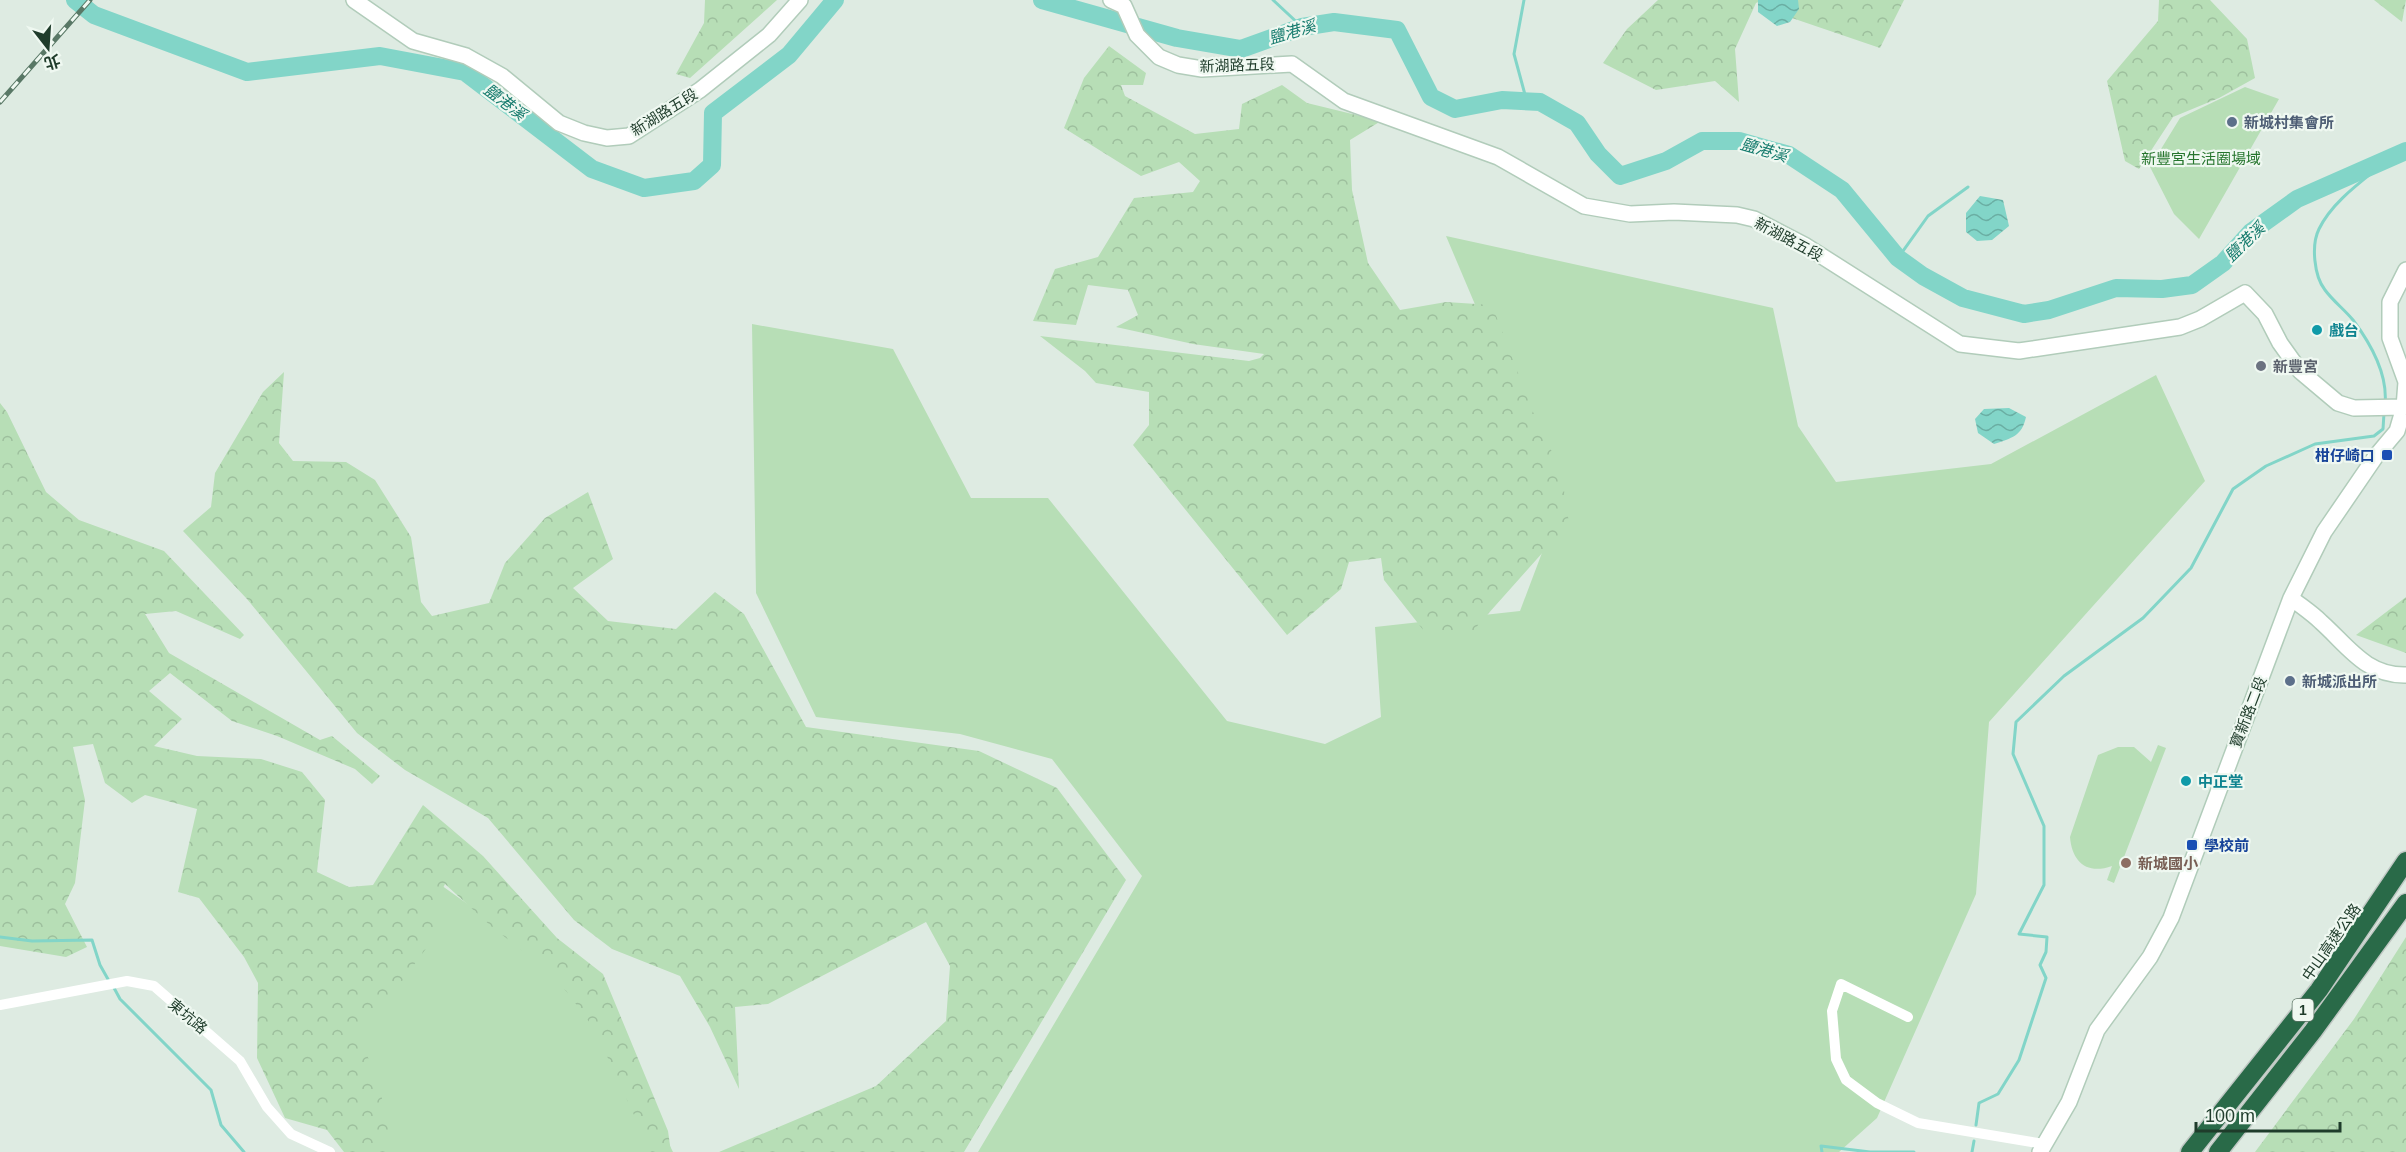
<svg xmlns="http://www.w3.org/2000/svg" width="2406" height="1152" font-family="Arial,'Noto Sans TC',sans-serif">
	<defs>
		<pattern id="forest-crowns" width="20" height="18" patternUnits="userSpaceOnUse" patternTransform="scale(1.5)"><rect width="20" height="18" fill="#b7deb6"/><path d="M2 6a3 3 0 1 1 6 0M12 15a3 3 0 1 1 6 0" fill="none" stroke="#9dbf9d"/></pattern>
		<pattern id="water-waves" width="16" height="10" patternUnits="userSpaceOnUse" patternTransform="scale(1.5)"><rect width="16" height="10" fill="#82d5c8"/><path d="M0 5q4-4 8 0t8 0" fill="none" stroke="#6aaea3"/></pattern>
	</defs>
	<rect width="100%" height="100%" fill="#deebe2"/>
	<path fill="#b7deb6" d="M2245,87L2279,99L2199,239L2174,214L2150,167L2180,118Z
		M1446,236L1773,308L1798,426L1836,482L1991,464L2156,375L2205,481L1989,722L1976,894L1877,1118L1839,1152H978L1142,876L1052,759L960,734L816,717L756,593L752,324L893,349L971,498H1048L1227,721L1325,744L1381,717L1375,627L1520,611L1560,505Z
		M2158,745L2166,748L2114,883L2107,880L2112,866C2087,875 2072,862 2070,837L2098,755L2118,747H2134L2151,762Z
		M417,868L595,995L673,1152H368L335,1036Z"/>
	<path fill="url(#forest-crowns)" d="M705,0H777L690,78L676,74L704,23Z
		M1658,0H1763L1756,3L1735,49L1739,102L1715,81L1656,90L1603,63L1627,29Z
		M1784,0H1904L1880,48L1792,18Z
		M2159,0H2210L2247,39L2255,78L2219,98L2173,117L2139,169L2125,161L2107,81L2158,21Z
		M2374,0H2406L2402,22Z
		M1109,46L1146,73L1143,85H1121L1125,96L1195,134L1239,129L1242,104L1282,85L1307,103L1381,121L1350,140L1352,190L1368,263L1400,310L1446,302L1492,305L1533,412L1561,471L1569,523L1471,633L1424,631L1384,580L1381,558L1349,562L1341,589L1287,635L1133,445L1149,425V392L1096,383L1085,371L1040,336L1249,361L1260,358L1264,354L1193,344L1116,327L1138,315L1128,290L1088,285L1076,325L1033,321L1055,269L1098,257L1134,198L1193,192L1200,181L1179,162L1141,176L1064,128L1084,78Z
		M284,372L279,443L293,461L346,462L375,480L411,537L421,602L432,616L489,603L505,563L545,518L588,492L613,559L573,588L608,621L676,629L715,592L744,614L806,727L979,751L1057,788L1126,880L964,1152H719L876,1086L946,1021L950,966L926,922L768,1004L735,1007L739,1089L710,1027L680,976L612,949L574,920L488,818L405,770L357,733L247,599L183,531L211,507L215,473L263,392Z
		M0,403L7,412L46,492L79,520L164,551L244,635L240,639L176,611L145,614L169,653L320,740L332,736L380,776L372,784L355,769L277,736L232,721L170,673L149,691L182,719L154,746L197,756L261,759L302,772L325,800L317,872L349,887L373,885L423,805L483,856L557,938L603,974L668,1131L671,1152H651L595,1030L567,992L537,962L492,927L445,884L431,912L436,935L394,992L356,1029L378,1081L392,1143L391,1152H344L327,1130L285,1118L257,1058L258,983L244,957L199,898L178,892L197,809L145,795L132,803L105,783L93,744L73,747L85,800L75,883L65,904L87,947L66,957L0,946Z
		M2406,597V653L2356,635Z
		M2406,937V1152H2255L2354,1019Z"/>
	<path fill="url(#water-waves)" d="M1758,0H1798L1799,9L1790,22L1777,26L1758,12Z
		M1980,196L2003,200L2009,226L1992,240L1977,241L1966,232V213Z
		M2009,408L2026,417C2022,436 2012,438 1994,444L1978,433L1975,419L1984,409Z"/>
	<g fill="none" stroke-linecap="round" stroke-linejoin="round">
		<path stroke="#82d5c8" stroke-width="3" d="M1273,0L1302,27
			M1524,0L1514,54L1527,102
			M2383,164C2361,182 2332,202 2319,229C2311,245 2314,276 2325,290C2333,301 2345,310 2353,320C2371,344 2388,374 2385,404
			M1898,258L1928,216L1968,187
			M0,937L32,941L92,940L100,965L109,981
			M113,986L120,999L211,1090L221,1125L244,1152
			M1976,1125L1979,1103L1998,1094L2019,1060L2046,978L2040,965L2046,952L2047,937L2019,934L2044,885V826L2013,754L2016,722L2064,676L2143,618L2191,568L2233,489L2266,466L2315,444L2374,436L2383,429L2384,413
			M1822,1152L1821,1146L1870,1152H1914
			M1972,1152L1974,1141"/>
		<path stroke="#82d5c8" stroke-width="18" d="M75,0L94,15L247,72L380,56L465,72L592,169L644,188L694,181L712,165L713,113L789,55L835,0
			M1042,0L1177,38L1241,49L1302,27L1334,22L1397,30L1431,97L1455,109L1502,100L1540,102L1577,123L1598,154L1620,176L1666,161L1702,141H1739L1789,155L1842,190L1898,258L1923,276L1963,298L2024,314L2049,310L2116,288L2162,289L2192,285L2223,263L2251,232L2297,199L2406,151"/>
		<defs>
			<path id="secondary" d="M354,0L413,41L466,56L502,76L559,123L584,133L607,138L629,136L700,90L769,35L800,0
				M1111,0L1124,6L1137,35L1159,57L1178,65L1202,69L1292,64L1344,101L1498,157L1584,206L1630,214L1674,212L1737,215L1754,219L1806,246L1960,344L2019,351L2180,327L2200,319L2245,293L2265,314L2280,343L2300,371L2338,403L2354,408L2404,407
				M2291,598C2301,606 2312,613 2321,622C2348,646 2366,676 2406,675
				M2040,1152L2069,1102L2097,1030L2150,957L2171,918L2291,598L2324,532L2376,456L2397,431L2404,407L2406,382L2390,338V302L2406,270"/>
			<path id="highway" d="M2190,1152L2319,990L2406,861
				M2218,1152L2313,1031L2406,903"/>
		</defs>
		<use href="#secondary" stroke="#b1ccba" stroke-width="18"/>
		<use href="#highway" stroke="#c0c8c4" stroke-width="21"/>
		<path stroke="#fff" stroke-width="10" d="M0,1005L127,981L154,986L240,1061L267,1107L291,1134L330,1152
			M1908,1017L1841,984L1832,1011L1836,1059L1846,1080L1877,1103L1918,1123L2044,1144"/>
		<use href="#secondary" stroke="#fff" stroke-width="15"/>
		<use href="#highway" stroke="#296a48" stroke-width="18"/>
		<defs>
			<path id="rail" d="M0,102L90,0"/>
		</defs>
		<use href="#rail" stroke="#597866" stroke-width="5"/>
		<use href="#rail" stroke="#eff8f1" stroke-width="3" stroke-dasharray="9" stroke-linecap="butt"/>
	</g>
	<g fill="#5c6f8a" stroke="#eff8f1" stroke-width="2">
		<circle cx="2232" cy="122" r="6"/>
		<circle cx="2290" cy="681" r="6"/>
	</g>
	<g fill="#0f9aa8" stroke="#eff8f1" stroke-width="2">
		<circle cx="2317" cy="330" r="6"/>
		<circle cx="2186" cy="781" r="6"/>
	</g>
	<circle fill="#6b7280" stroke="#eff8f1" stroke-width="2" cx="2261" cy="366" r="6"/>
	<g fill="#1a4fb4" stroke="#eff8f1" stroke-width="2">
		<rect x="2381" y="449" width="12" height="12" rx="3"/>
		<rect x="2186" y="839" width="12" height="12" rx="3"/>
	</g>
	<circle fill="#8d6e63" stroke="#eff8f1" stroke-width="2" cx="2126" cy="863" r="6"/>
	<g text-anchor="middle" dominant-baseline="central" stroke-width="4.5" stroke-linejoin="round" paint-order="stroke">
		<rect fill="#eff8f1" stroke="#5d7466" stroke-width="1.5" x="2292.5" y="999" width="21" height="22" rx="4.5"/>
		<g font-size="14" font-weight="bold" fill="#1f3c2b">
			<text x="2303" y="1010">1</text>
		</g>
		<g font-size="15" fill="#1f3c2b" stroke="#eff8f1">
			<text transform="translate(1237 65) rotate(-2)">新湖路五段</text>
			<text transform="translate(664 112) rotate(-32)">新湖路五段</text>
			<text transform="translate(1789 239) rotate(28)">新湖路五段</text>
			<text transform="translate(2248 712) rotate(-69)">寶新路二段</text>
			<text transform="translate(2331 942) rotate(-55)">中山高速公路</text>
			<text transform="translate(188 1016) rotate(40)">東坑路</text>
		</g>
		<g font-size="15" font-weight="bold" fill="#4e5e75" stroke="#eff8f1" text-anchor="start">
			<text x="2244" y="122">新城村集會所</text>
			<text x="2302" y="681">新城派出所</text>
		</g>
		<g font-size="15" fill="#26752d" stroke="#eff8f1">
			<text x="2201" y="158">新豐宮生活圈場域</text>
		</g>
		<g font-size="15" font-weight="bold" fill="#0d838f" stroke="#eff8f1" text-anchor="start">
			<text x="2329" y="330">戲台</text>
			<text x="2198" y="781">中正堂</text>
		</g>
		<g font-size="15" font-weight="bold" fill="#5b616d" stroke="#eff8f1" text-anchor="start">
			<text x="2273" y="366">新豐宮</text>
		</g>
		<g font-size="15" font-weight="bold" fill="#164399" stroke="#eff8f1" text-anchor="end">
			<text x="2375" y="455">柑仔崎口</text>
			<text x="2204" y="845" text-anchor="start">學校前</text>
		</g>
		<g font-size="15" font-weight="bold" fill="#785e54" stroke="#eff8f1" text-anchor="start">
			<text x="2138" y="863">新城國小</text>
		</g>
		<g font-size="16" font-style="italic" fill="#157b6d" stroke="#eff8f1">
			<text transform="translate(1292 32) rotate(-16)">鹽港溪</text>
			<text transform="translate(505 102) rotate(37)">鹽港溪</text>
			<text transform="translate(1764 150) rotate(16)">鹽港溪</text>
			<text transform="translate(2245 242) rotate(-44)">鹽港溪</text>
		</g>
	</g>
	<g transform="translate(48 48) rotate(163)" stroke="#eff8f1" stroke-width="4.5" paint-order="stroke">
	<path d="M0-4.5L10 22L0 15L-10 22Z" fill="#1f3c2b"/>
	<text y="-9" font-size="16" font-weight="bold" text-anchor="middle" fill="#1f3c2b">北</text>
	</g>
	<path d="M2196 1122v9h144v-9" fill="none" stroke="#1f3c2b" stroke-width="3"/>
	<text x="2205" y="1122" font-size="18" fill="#1f3c2b" stroke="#eff8f1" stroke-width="4.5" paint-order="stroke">100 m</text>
</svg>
